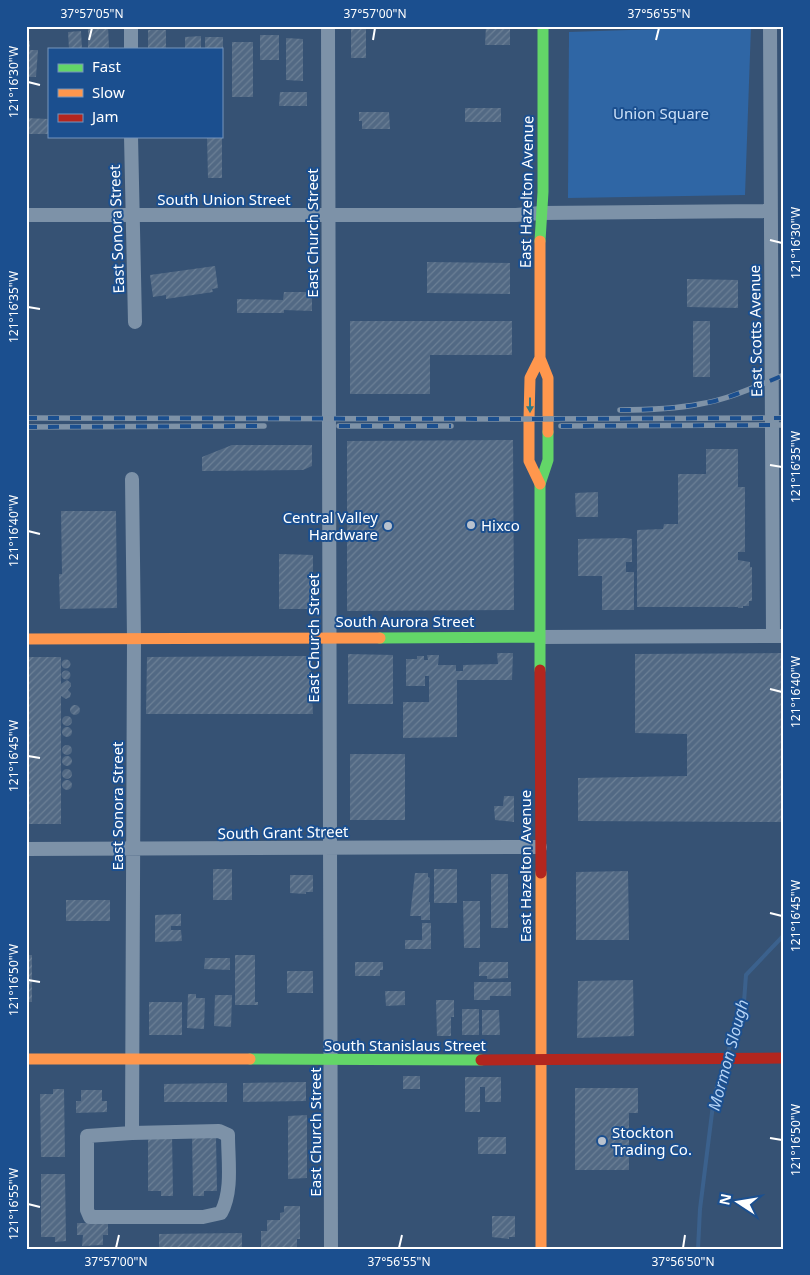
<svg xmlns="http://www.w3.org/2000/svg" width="810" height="1275" font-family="'Noto Sans',sans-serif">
	<defs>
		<pattern id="building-hatch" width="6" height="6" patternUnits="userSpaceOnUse" patternTransform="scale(1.25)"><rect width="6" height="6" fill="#526984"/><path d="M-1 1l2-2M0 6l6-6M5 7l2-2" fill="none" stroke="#6c8096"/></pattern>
	</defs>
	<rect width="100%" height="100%" fill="#365274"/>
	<path fill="#2f66a5" d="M751,26L745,195L568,198L569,32Z"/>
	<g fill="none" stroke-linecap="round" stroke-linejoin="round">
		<path stroke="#3b618d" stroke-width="4" d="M728,1052L744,1002L746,975L784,935
			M698,1249L700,1209L714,1097L724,1064"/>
	</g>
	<path fill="url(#building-hatch)" d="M88,26H108L109,49H88Z
		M351,26L366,28V58H351Z
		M486,26H510V45H485Z
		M148,30H166V49H148Z
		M81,31L82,49H69L68,32Z
		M260,35H279V60H260Z
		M201,36V49H185V37Z
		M205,37H223V63H221V49H205Z
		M286,38L303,39V81L286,80Z
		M26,40L30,41V50H38L36,77H26Z
		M232,42H253V97H232Z
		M280,92H307V106H279Z
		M465,108H501V122H465Z
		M359,112H389L390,129H362V121H359Z
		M26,118L49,119V134H26Z
		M207,136H222V178H208Z
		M427,262L510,263V294L427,293Z
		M215,266L218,288L212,289L213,292L166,299V295L153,297L150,275Z
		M687,279L738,280V308L687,307Z
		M284,292H312V311L284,310V313H237V299L283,300Z
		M350,321H512V355H430V394H350Z
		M693,321H710V377H693Z
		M513,440L514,610L347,611V441Z
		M232,445H312V466L303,470L202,471V457Z
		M706,449H738V487H745V552H738V560L750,562V567H752V601H749V606H743V608H738V607H637V530L663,529L664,524H678V474H706Z
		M598,492V517H576L575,493Z
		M61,511H116L117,608L60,609L59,574H62Z
		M626,538L632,539V562H626V572H634V610H602V576H578V539Z
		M279,554L313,555V609H279Z
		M497,653H513L512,680H457V737L403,738V702H429V676H425V686H406V659H417V656H424V660H428L427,655H439L438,665H456V671H463V665L498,664Z
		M784,653V822L578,821V778L687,776V734L635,733V654Z
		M348,654L393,655V704H348Z
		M310,656L313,714H146L147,657Z
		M26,657H61V684L67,680L71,683V686L68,690L71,693L70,697L66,699L61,696V824H26Z
		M61.5 664a4.5 4.5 0 1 1 9 0a4.5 4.5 0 1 1-9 0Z
		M61.5 675a4.5 4.5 0 1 1 9 0a4.5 4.5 0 1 1-9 0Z
		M70 710a5 5 0 1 1 10 0a5 5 0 1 1-10 0Z
		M62 721a5 5 0 1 1 10 0a5 5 0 1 1-10 0Z
		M62 732a5 5 0 1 1 10 0a5 5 0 1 1-10 0Z
		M62 750a5 5 0 1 1 10 0a5 5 0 1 1-10 0Z
		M350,754H405V820H350Z
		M62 761a5 5 0 1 1 10 0a5 5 0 1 1-10 0Z
		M62 774a5 5 0 1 1 10 0a5 5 0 1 1-10 0Z
		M62 785a5 5 0 1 1 10 0a5 5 0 1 1-10 0Z
		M504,796H514V822L495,820L494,806H503Z
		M213,869H232V900H213Z
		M434,869H457V903H434Z
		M628,871L629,940H576V872Z
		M415,873H428V877L430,878L429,902H430V920H421V916H410Z
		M491,874H508V928H491Z
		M290,875H313V892H306V894L290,893Z
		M66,900H110V921H66Z
		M463,901H480V948H464Z
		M181,914V926H171V930H181L182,941L155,942V915Z
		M422,923H431V949H405V940H422Z
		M26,955H32V1002H26Z
		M235,955H255V1002H258V1005H235Z
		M205,958H230V970L204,969Z
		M355,962H383V970H380V976H355Z
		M479,962H508V978L487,979V976H479Z
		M287,971H313V993H287Z
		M633,980L634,1036L577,1038L578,981Z
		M474,982H511V996H490V1000H474Z
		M385,991H405V1005L386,1006Z
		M188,994H196V998H205L204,1029L187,1028Z
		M215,995H232L231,1027L214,1026Z
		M436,1000H454V1017H451V1036H437Z
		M149,1002H182V1035H149Z
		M462,1009H479V1035H462Z
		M482,1010H499L500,1035H482Z
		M403,1076H420V1089H403Z
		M465,1077H501V1102H485V1087H480V1112H465Z
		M306,1082V1101L243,1102V1083Z
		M227,1083V1102H164V1084Z
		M575,1088H638V1113H629V1170H575Z
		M53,1089H64L65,1157H41L40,1094H53Z
		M81,1090H102V1101H107V1112L76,1113V1101H81Z
		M307,1115V1178L288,1179V1116Z
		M172,1133L173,1196H161V1191H148V1138Z
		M192,1133L216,1138L217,1191H204V1196H193Z
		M478,1137H506V1154H478Z
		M41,1174H65L66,1241L55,1242V1237H41Z
		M284,1206H300V1239H297V1249L261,1247V1231H267V1220H280V1213L284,1212Z
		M492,1216H515V1237H509V1239L492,1237Z
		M77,1223H108V1235H103V1245L82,1246L83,1235H77Z
		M242,1233V1249H159V1234Z"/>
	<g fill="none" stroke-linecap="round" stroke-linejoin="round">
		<path stroke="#7d92a8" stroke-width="14" d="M328,26L331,1249
			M770,26L773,636
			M131,49V26
			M131,136L135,322
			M26,215H516L541,213L770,211
			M132,479L134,639L132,1133
			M539,637L784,636
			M26,849L540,847
			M219,1131L228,1135C228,1160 233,1191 221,1213L203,1217H90L87,1210V1136L132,1133Z"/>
		<path stroke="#63d668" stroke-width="11" d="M540,241L543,192V26
			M380,638L539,637
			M540,670V484L548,460V432
			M250,1059L481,1060"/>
		<path stroke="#ff974d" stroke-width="11" d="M540,241V358L548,378V432
			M540,358L530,378L529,419V461L540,484
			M26,639L380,638
			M541,873V1249
			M26,1059H250"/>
		<path stroke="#b3261e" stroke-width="11" d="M540,670L541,873
			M481,1060L784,1058"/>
		<defs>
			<path id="rail" d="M620,410C646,410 674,409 700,404C730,399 757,386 784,375
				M26,418L529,419L784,418
				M339,426H451
				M561,426L784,425
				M26,427L264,426"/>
		</defs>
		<use href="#rail" stroke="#7e92a7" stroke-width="5.5"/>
		<use href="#rail" stroke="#1b4f8f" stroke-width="4" stroke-dasharray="11" stroke-linecap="butt"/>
	</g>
	<defs><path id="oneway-solid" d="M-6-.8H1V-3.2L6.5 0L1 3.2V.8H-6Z" transform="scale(1.25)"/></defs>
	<use fill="#317883" href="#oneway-solid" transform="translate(530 405) rotate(90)"/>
	<path fill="none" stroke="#fff" stroke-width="2" d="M89,40L92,28M373,40L375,28M656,40L659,28M28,82L40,85M770,240L782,243M28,307L40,309M770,465L782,467M28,531L40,534M770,689L782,692M28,756L40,758M770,913L782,916M28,980L40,982M770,1138L782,1140M28,1204L40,1207M116,1248L119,1235M399,1248L402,1235M683,1248L685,1235"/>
	<g fill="#b9c2ce" stroke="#1b4f8f" stroke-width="2">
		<circle cx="471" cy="525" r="5"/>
		<circle cx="388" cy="526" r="5"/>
		<circle cx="602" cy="1141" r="5"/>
	</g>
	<g text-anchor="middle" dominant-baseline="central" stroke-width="4" stroke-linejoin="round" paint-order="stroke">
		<g font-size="15" fill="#cfe3fa" stroke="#1b4f8f">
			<text x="661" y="113">Union Square</text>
		</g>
		<g font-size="15" fill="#fff" stroke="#1b4f8f">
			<text transform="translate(526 192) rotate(-89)">East Hazelton Avenue</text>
			<text x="224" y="199">South Union Street</text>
			<text transform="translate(116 229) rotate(-92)">East Sonora Street</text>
			<text transform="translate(312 233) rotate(-90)">East Church Street</text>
			<text transform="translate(755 331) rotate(-91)">East Scotts Avenue</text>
			<text x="405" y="621">South Aurora Street</text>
			<text transform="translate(313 638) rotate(-90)">East Church Street</text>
			<text transform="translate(117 806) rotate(-90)">East Sonora Street</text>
			<text transform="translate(283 832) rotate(-1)">South Grant Street</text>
			<text transform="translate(525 866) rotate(-90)">East Hazelton Avenue</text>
			<text x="405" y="1045">South Stanislaus Street</text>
			<text transform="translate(315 1132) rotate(-90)">East Church Street</text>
		</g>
		<g font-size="15" fill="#fff" stroke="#1b4f8f" text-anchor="start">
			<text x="378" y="517" text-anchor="end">Central Valley<tspan x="378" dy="17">Hardware</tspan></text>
			<text x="481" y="525">Hixco</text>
			<text x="612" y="1132">Stockton<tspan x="612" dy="17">Trading Co.</tspan></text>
		</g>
		<g font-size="16" font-style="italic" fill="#b5d3f5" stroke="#1b4f8f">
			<text transform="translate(728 1055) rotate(-75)">Mormon Slough</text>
		</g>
	</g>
	<rect width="810" height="1275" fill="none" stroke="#1b4f8f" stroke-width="55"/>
	<rect x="48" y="48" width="175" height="90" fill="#1b4f8f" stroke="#7695bc"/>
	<rect x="58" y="64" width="25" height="8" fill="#63d668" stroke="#7695bc"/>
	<text x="92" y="72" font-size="15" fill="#ffffff">Fast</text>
	<rect x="58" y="89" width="25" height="8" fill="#ff974d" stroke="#7695bc"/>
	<text x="92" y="98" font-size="15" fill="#ffffff">Slow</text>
	<rect x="58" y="114" width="25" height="8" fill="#b3261e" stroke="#7695bc"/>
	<text x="92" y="122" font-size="15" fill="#ffffff">Jam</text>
	<g transform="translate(738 1202) rotate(282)" stroke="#1b4f8f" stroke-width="4" paint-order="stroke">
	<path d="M0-4L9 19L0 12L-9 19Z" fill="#ffffff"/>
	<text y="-8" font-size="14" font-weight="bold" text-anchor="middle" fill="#ffffff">N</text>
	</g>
	<rect x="28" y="28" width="754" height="1220" fill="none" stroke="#fff" stroke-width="2"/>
	<g font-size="12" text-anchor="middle" fill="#fff">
		<text x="92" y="18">37°57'05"N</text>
		<text x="375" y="18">37°57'00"N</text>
		<text x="659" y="18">37°56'55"N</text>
		<text transform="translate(14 82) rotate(-90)" y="4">121°16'30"W</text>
		<text transform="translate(796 243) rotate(-90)" y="4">121°16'30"W</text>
		<text transform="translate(14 307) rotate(-90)" y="4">121°16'35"W</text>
		<text transform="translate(796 467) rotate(-90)" y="4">121°16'35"W</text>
		<text transform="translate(14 531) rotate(-90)" y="4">121°16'40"W</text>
		<text transform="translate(796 692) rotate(-90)" y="4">121°16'40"W</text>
		<text transform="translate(14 756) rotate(-90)" y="4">121°16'45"W</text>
		<text transform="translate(796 916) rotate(-90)" y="4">121°16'45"W</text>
		<text transform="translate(14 980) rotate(-90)" y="4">121°16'50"W</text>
		<text transform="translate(796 1140) rotate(-90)" y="4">121°16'50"W</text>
		<text transform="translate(14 1204) rotate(-90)" y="4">121°16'55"W</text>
		<text x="116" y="1266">37°57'00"N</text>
		<text x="399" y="1266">37°56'55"N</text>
		<text x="683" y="1266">37°56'50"N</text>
	</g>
</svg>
